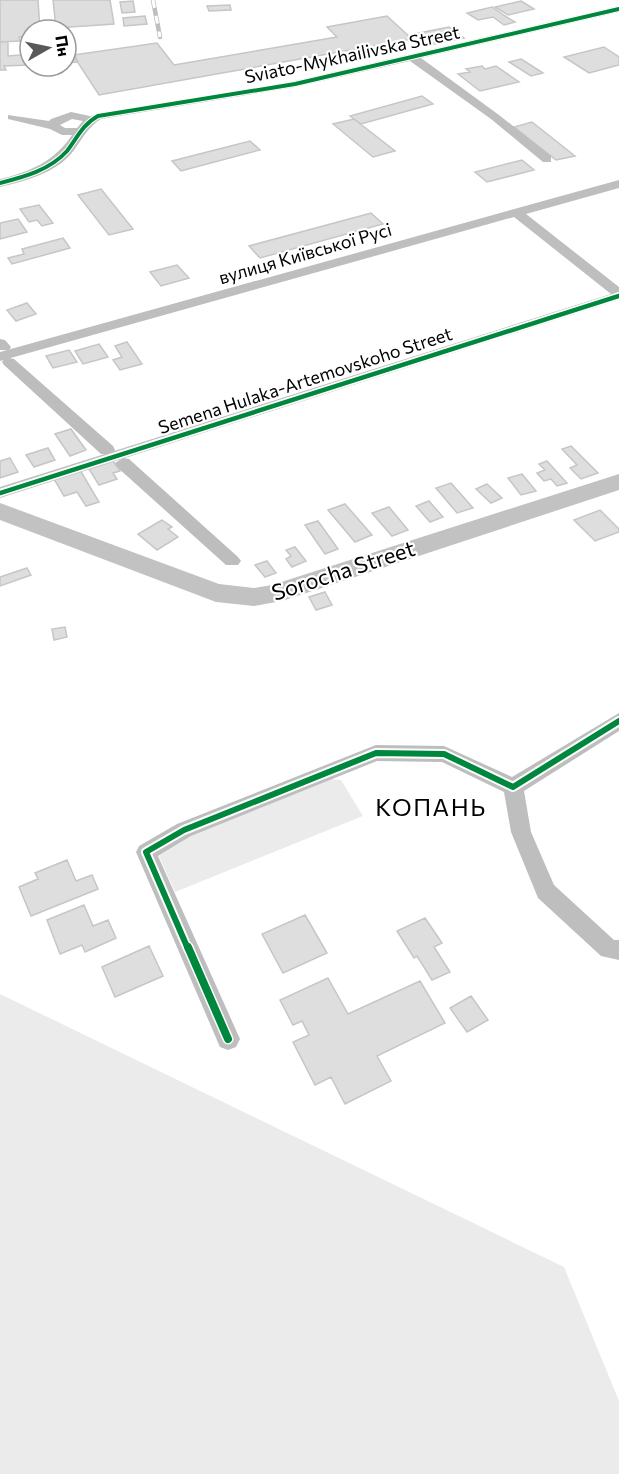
<svg xmlns="http://www.w3.org/2000/svg" width="619" height="1474" font-family="Commissioner,sans-serif">
	<rect width="100%" height="100%" fill="#fff"/>
	<path fill="#ebebeb" d="M330,779L341,780L363,816L175,892L159,856L193,835Z
		M0,994L564,1267L619,1401V1474H0Z"/>
	<g fill="none" stroke-linecap="round" stroke-linejoin="round">
		<path fill="#bdbdbd" fill-rule="evenodd" d="M0,339L5,340L11,347L9,350H0Z
			M9,358L14,359L113,446L115,450L113,454H101L4,365L2,362L4,359Z
			M123,458L129,459L238,557L241,561L238,565H226L117,467L115,463Z"/>
	</g>
	<path fill="#dedede" stroke="#c6c6c6" stroke-width="1.5" d="M0,0H38L40,30H30V37H19L20,41L0,42Z
		M53,0H110L114,24L56,28Z
		M133,1L135,12L122,13L120,2Z
		M521,1L534,9L508,15L495,7Z
		M230,5L231,10L209,11L207,6Z
		M492,7L505,16L515,22L504,25L493,17L478,20L467,13Z
		M145,16L147,24L124,26L123,18Z
		M387,16L412,39L99,95L73,55L157,43L174,65L337,37L327,27Z
		M449,27L464,38L434,44L419,33Z
		M0,42H8V56L30,54V65L4,66L6,70H0Z
		M604,47L619,57V65L589,73L564,57Z
		M73,51L78,62L66,63V52Z
		M521,59L543,73L531,76L509,62Z
		M482,66L485,69L496,66L519,82L480,91L458,74L470,72L466,69Z
		M422,96L433,104L361,124L350,116Z
		M354,119L395,151L373,157L333,124Z
		M532,122L575,156L556,160L514,127Z
		M250,141L260,150L181,171L172,161Z
		M522,160L534,170L487,182L475,172Z
		M101,189L133,229L109,235L78,195Z
		M39,205L53,223L42,226L37,220L29,222L20,209Z
		M371,213L383,224L260,258L249,246Z
		M18,219L27,232L0,239V223Z
		M63,238L70,248L12,264L8,258L24,254L22,249Z
		M177,265L189,278L161,286L150,272Z
		M27,303L36,314L16,321L7,310Z
		M127,342L142,364L120,370L113,360L122,357L115,346Z
		M99,344L108,357L83,364L75,351Z
		M69,350L77,362L53,368L46,356Z
		M71,429L86,450L70,456L55,434Z
		M571,446L598,473L581,479L570,468L577,465L562,449Z
		M48,448L55,460L34,467L26,455Z
		M10,458L18,472L0,478V461Z
		M113,461L120,471L113,473L117,479L99,485L89,469Z
		M547,461L567,483L557,486L551,479L544,481L537,473L545,470L539,464Z
		M80,470L99,502L86,506L77,492L64,496L54,479Z
		M522,474L536,491L521,495L508,478Z
		M451,483L473,508L457,513L436,488Z
		M487,484L502,498L491,503L476,489Z
		M429,501L443,517L430,522L416,506Z
		M345,504L372,535L355,542L328,510Z
		M389,507L408,530L392,536L372,513Z
		M600,510L619,529V532L595,541L574,520Z
		M162,520L172,527L168,529L178,537L157,550L138,534Z
		M318,521L338,549L325,554L305,525Z
		M295,547L306,561L292,567L286,559L291,556L286,550Z
		M267,561L276,573L265,577L255,565Z
		M27,568L31,575L0,586V577Z
		M325,592L332,605L316,610L309,597Z
		M65,627L67,637L54,640L52,629Z
		M67,860L76,881L92,875L98,889L31,916L19,887L38,879L35,873Z
		M84,905L93,926L108,920L116,938L85,952L82,945L60,954L47,920Z
		M305,915L327,953L283,973L262,934Z
		M425,918L442,943L434,947L450,972L432,980L417,956L414,958L397,931Z
		M149,946L163,976L115,997L102,967Z
		M328,978L348,1014L420,981L445,1023L377,1056L391,1081L345,1104L331,1077L315,1085L293,1042L309,1035L302,1021L293,1025L280,1000Z
		M471,996L488,1020L467,1032L450,1008Z"/>
	<g fill="none" stroke-linecap="round" stroke-linejoin="round">
		<path fill="#bebebe" fill-rule="evenodd" d="M619,6V12L421,58L499,115L551,156V162H543L491,119L410,61L295,87L101,119C87,127 81,142 71,154C53,174 25,181 0,187V179C30,172 55,161 72,135H62L50,129L8,119V115L49,121L51,119L71,112L90,116L295,81ZM72,119L83,121L77,128H65L60,125Z
			M619,180V188L526,214L619,287V300L0,498V487L611,294L514,217L0,361V352Z
			M619,713V731L524,791L531,832L554,885L614,940H619V960L601,956L538,898L511,832L504,792L442,762L377,761L191,836L158,856L240,1039L236,1047L228,1050L220,1047L136,852L139,846L177,824L376,745L444,746L512,777Z"/>
		<path fill="#c2c2c2" fill-rule="evenodd" d="M619,474V490L282,601L254,606L216,602L0,520V503L219,584L254,588L272,585Z"/>
		<defs>
			<path id="rail" d="M153,0L160,37"/>
		</defs>
		<use href="#rail" stroke="#bebebe" stroke-width="4.5"/>
		<use href="#rail" stroke="#fff" stroke-width="3" stroke-dasharray="8" stroke-linecap="butt"/>
		<defs>
			<path id="cycleway-far3" d="M0,183C24,177 50,170 67,151C77,138 83,124 98,116L295,84L619,9"/>
			<path id="cycleway-far2" d="M0,493L619,296"/>
			<path id="cycleway-far1" d="M188,949L146,852L184,830L376,753L444,754L513,787L619,721"/>
			<path id="cycleway" d="M188,947L228,1039"/>
		</defs>
		<use href="#cycleway-far3" stroke="#fff" stroke-width="6"/>
		<use href="#cycleway-far2" stroke="#fff" stroke-width="8"/>
		<use href="#cycleway-far1" stroke="#fff" stroke-width="10"/>
		<use href="#cycleway" stroke="#fff" stroke-width="11"/>
		<use href="#cycleway-far3" stroke="#00873e" stroke-width="4"/>
		<use href="#cycleway-far2" stroke="#00873e" stroke-width="4.5"/>
		<use href="#cycleway-far1" stroke="#00873e" stroke-width="6"/>
		<use href="#cycleway" stroke="#00873e" stroke-width="8"/>
	</g>
	<g text-anchor="middle" dominant-baseline="central" stroke-width="4.5" stroke-linejoin="round" paint-order="stroke">
		<g font-size="18" fill="#000" stroke="#fff">
			<text transform="translate(352 54) rotate(-12)">Sviato-Mykhailivska Street</text>
			<text transform="translate(305 253) rotate(-16)">вулиця Київської Русі</text>
			<text transform="translate(305 380) rotate(-18)">Semena Hulaka-Artemovskoho Street</text>
		</g>
		<g font-size="22" fill="#000" stroke="#fff">
			<text transform="translate(343 570) rotate(-18)">Sorocha Street</text>
		</g>
		<g font-size="24" letter-spacing="1.5" fill="#000" stroke="#fff">
			<text x="431" y="806">КОПАНЬ</text>
		</g>
	</g>
	<g transform="translate(48 48) rotate(81)"><circle r="28" fill="#ffffff" stroke="#999999" stroke-width="1.5"/>
	<path d="M0-4.5L10 22L0 15L-10 22Z" fill="#595959"/>
	<text y="-9" font-size="16" font-weight="bold" text-anchor="middle" fill="#000000">Пн</text>
	</g>
</svg>
